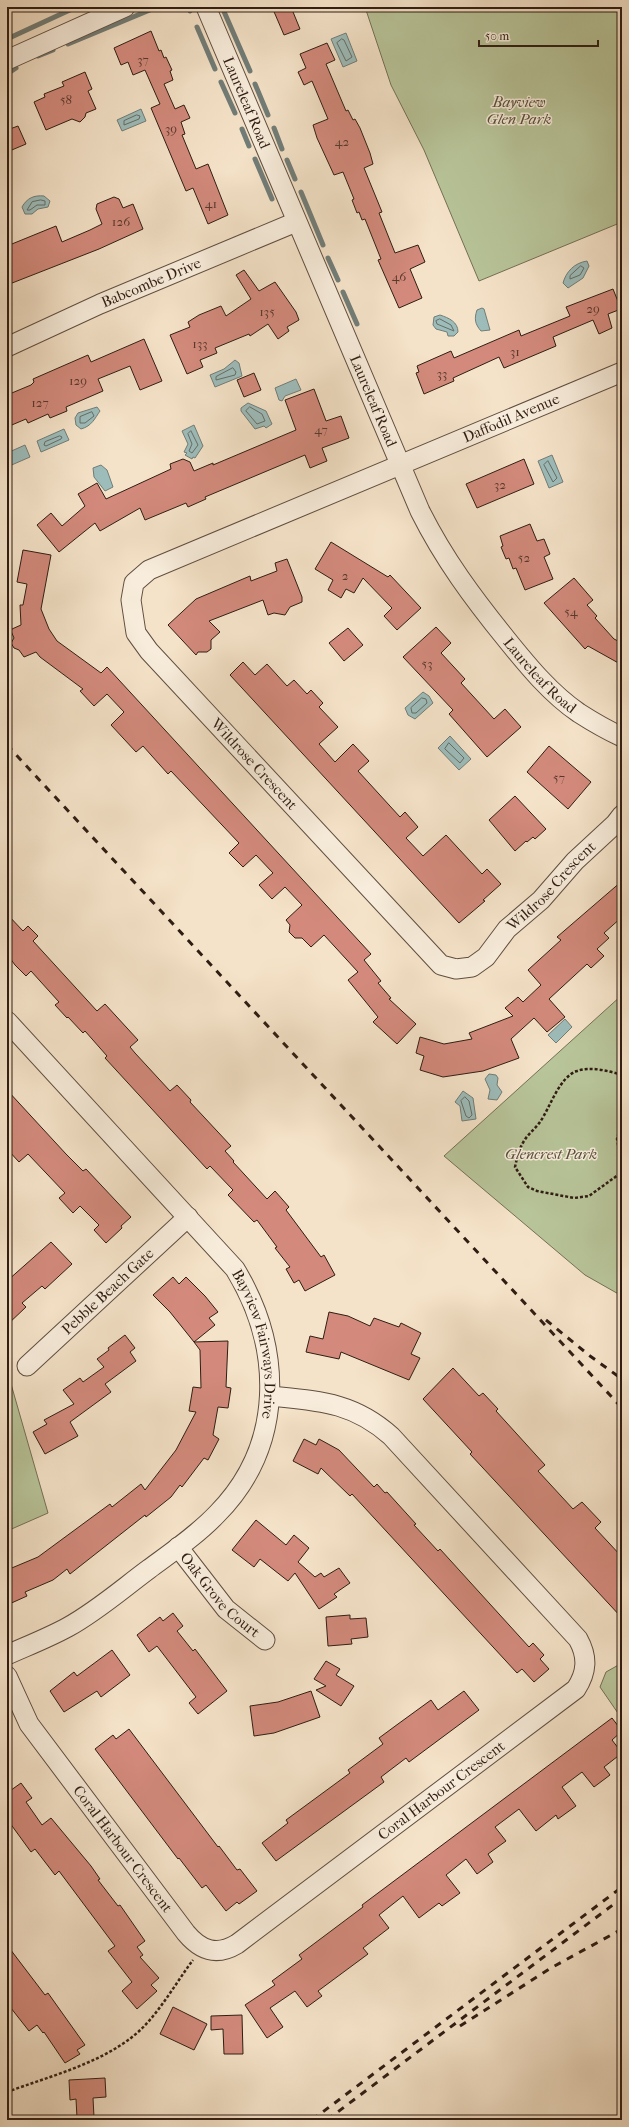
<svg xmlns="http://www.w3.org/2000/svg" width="629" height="2127" font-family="'IM FELL French Canon',serif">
	<rect width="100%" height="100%" fill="#f5e3c9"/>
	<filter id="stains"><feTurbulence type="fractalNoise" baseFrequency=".005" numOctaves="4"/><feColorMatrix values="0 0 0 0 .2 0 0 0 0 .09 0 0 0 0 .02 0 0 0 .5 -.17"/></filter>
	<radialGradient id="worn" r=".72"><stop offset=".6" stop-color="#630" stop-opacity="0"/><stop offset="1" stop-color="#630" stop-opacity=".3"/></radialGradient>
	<path fill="#b8c499" stroke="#747056" d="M365,7H622V222L479,281L424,150L391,85Z
		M622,995V1296L585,1275L444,1156Z
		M7,1370L48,1513L7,1531Z
		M622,1663V1719L600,1687L606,1672Z"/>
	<path fill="#9dbdbb" stroke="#717d78" d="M346,33L357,61L343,67L331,39Z
		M141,109L146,121L122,131L117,120Z
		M44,196L50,201L48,207L38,209L32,214H25L22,207C27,198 34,195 44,196Z
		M587,261L589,266L583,278L568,288L563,283C566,272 574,263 587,261Z
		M482,308L484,309L490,330L481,331C475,324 474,319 477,310Z
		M440,315C449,318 458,322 458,332L454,336H448L447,332L436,329L433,325L434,317Z
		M235,360L239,363L242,376L215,387L210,375L224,369Z
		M296,379L301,390L285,396L282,401L279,400L275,388Z
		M248,403L266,411L272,424L266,428L264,426L255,429L241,411V408Z
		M97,407L100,411C95,418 92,426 81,429L76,425L75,418L78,413Z
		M194,425L203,446L195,458L193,457L192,459L185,455L187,453L184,452L188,444L182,431Z
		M64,429L69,440L41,452L37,441Z
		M25,445L30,457L7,467V453Z
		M552,455L563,482L549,488L538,461Z
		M101,465L107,470L113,487L105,491L94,477L93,468Z
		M423,692L429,696L433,703L415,719L408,715L405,708Z
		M450,736L471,759L459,770L438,748Z
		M565,1019L572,1027L556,1043L548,1035Z
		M489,1074L496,1075L498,1078L497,1085L502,1092L497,1100L488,1099L490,1090L485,1079Z
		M463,1091L473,1098L476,1119L462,1121L460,1106L455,1102Z"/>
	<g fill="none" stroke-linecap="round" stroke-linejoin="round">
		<path stroke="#666d67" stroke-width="1" d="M342,39L344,40L352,57L346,61L337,43Z
			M137,115L140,116L139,119L124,125V121Z
			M41,200L45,201V205H37L30,210H27L32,202Z
			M581,266L584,268L580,275L570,279V276Z
			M440,319L451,325L454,331L437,324L436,321Z
			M233,368L236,372L235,375L216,380V377Z
			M250,407L262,414L265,421L257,424L246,411Z
			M92,412L94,416L85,423H80V417Z
			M191,431L198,445L192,453L189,451L192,444L188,434Z
			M60,436L62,437L61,439L46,446L44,445L45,442Z
			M548,461L557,478L553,482L544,465Z
			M422,698L426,699L427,703L416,713H412L411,708Z
			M449,743L464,758L460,763L445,749Z
			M465,1097L469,1101L472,1115L469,1118L466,1116L461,1101Z"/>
		<path stroke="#717d78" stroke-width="5" d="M189,7L190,11
			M222,7L250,71
			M197,27L215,69
			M7,39L72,9
			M68,44L157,7
			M38,56L53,50
			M7,74L16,68
			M221,82L235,113
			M255,84L268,115
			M274,128L282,149
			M242,129L249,146
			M255,159L272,199
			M287,160L295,179
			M301,192L323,245
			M328,258L338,280
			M343,292L357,324"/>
	</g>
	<path fill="#d38a7c" stroke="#2f1d13" d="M272,7H291L300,29L284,35Z
		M151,31L159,51L161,50L164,58L166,57L172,70L170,71L173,80L164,84L175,109L184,105L190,118L181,122L185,134L182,135L196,169L208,164L228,215L208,224L193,188L186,191L151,108L160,104L145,70L133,75L128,62L121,65L114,48Z
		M327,43L335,60L326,64L346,111L348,110L353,120L355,119L360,128L370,153L373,164L364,168L382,212L379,213L395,253L418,245L425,262L410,269L422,298L399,308L378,260L381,259L365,219L362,220L359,212L357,213L352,200L354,199L343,172L334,175L317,138L313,125L328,119L312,81L304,85L298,72L306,68L300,54Z
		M85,72L92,89L88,91L96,109L86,113L85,117L80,122L72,119L46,130L34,102L45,97L44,94L64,86L62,82Z
		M18,126L26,144L7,152V130Z
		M114,197L119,199L123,208L133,204L143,229L99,249L7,285V246L56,226L62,242L90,230L102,224L96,209L97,204Z
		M244,270L259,291L275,282L296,312L299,320L287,327L289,331L278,339L268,324L250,336L249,334L215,348L217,353L200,360L203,367L187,374L170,335L190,327L188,322L199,315L221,306L226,316L251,299L236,275Z
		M613,289L621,309L608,314L612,328L599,334L593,320L553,337L556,346L504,368L499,357L453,378L454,381L424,394L416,373L419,372L417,366L451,351L454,358L519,330L521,336L570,316L566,307Z
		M144,339L162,381L140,390L130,366L98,379L103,391L66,407L67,411L50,418L48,414L28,423L26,419L7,427V395L31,385L34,382L33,379L88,355L91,362Z
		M254,373L261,390L244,397L237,380Z
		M314,389L326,421L341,416L349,438L322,448L327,461L310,468L305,455L205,497L206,499L188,507L186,503L145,520L140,508L100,531L95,523L59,552L37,525L51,513L62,526L85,506L78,494L97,483L106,499L171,469L170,464L183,459L190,462L194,471L213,463V465L296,430L285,400Z
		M524,459L534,484L477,508L466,484Z
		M530,524L537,541L544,539L550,554L544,557L553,579L525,590L516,568L513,569L509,558L506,559L501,547L503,546L500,536Z
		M331,542L388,577L390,575L421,608L397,630L384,616L392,608L363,578L354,593L346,589L341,598L328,590L333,580L315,569Z
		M23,550L51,555L41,609L49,629L57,641L101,673L107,667L371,954L364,960L381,981L378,983L391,998L389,999L416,1024L397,1044L373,1022L378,1017L348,980L358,972L324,935L311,947L302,938H295L289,932L290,925L286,920L302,905L285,887L272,899L259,885L273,873L256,855L243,867L229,853L239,843L171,771L168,774L143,746L136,752L111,725L124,712L107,694L94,706L80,691L83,689L40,657L36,652L24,657L19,650L14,648L11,643L14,638L11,631L12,629L21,625L20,605H23L27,584L17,582Z
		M287,559L302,597V602L290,607L285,615L274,613L268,615L263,600L209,621L220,632L211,640V649L207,652H198L196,655L168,625L196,599L250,576L251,581L277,571L275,563Z
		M574,578L593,600L587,605L597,616L595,618L614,639L622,643V665L588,646L585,649L544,603Z
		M436,627L451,643L441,653L465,679L461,683L494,719L505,709L521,727L487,757L449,714L453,710L403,657Z
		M348,628L363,645L344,661L329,643Z
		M243,662L255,675L267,664L287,686L294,680L307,694L311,690L323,703L319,707L338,727L319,744L335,762L353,744L369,761L358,771L400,817L405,812L418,827L406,838L423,856L446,835L482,874L487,869L501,884L483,900L485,901L459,923L230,675Z
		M549,746L591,782L568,809L527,772Z
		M515,796L546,829L535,839L533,837L527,842L526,841L515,851L489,820Z
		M622,881V917L604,933L609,938L597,949L604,956L591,968L587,964L549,999L565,1017L547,1032L534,1018L511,1039L519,1058L483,1071L443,1077L420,1070L424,1056L416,1053L420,1037L444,1044L472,1039L469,1033L513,1016L505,1008L518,997L523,1002L541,985L528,970L561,940L557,937Z
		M7,914L23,931L28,926L38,936L33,941L97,1011L105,1004L138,1040L130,1047L135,1053L170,1091L177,1085L191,1100L190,1102L231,1146L225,1151L234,1161L233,1162L267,1199L275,1191L289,1207L286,1210L321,1257L324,1255L335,1275L305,1291L299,1280L294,1283L286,1269L290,1267L275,1248L277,1247L257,1220L254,1222L228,1195L233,1190L210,1166L207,1169L105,1058L107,1056L85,1031L83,1033L68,1017L67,1018L55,1005L59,1002L31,971L26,976L15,965L7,954Z
		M7,1090L66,1154L83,1171L86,1169L131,1217L121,1226L122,1228L106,1243L94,1230L99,1225L80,1206L73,1213L59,1198L65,1193L28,1154L19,1162L7,1149Z
		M51,1242L72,1264L45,1289L42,1286L22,1303L26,1307L7,1325V1281Z
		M173,1277L179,1284L186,1277L205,1296L218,1312L209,1318L215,1325L194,1342L170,1312L153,1295Z
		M329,1312L348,1316L370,1326L374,1318L399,1327L401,1323L421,1333L411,1354L420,1358L409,1380L341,1352L339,1359L306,1352L310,1336L323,1339Z
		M125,1335L135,1348L130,1352L136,1361L105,1384L111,1392L70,1422L78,1436L45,1454L33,1432L47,1424L44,1420L74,1404L63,1390L80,1378L83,1382L104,1367L97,1359L109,1350L108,1348Z
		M228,1341L226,1387L231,1388L228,1408L218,1407L213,1435L219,1439L208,1460L204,1458L182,1487L180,1485L171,1497L146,1517L145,1515L70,1574L67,1569L53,1580L25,1592L27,1596L7,1605V1570L38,1557L110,1504L112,1507L141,1484L145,1490L176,1450L196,1412L189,1411L193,1387L201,1388L200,1350L194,1342Z
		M453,1368L479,1396L483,1393L498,1409L496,1411L545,1465L538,1471L573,1509L582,1502L601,1522L595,1528L622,1557V1618L470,1454L472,1452L423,1399Z
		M304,1439L316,1445L319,1439L339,1450L374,1487L377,1484L385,1493L387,1492L416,1524L414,1525L438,1551L440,1549L529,1647L533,1643L544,1655L540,1659L549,1669L534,1682L522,1669L517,1673L352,1494L350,1496L321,1468L318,1474L293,1461Z
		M256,1520L286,1545L294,1535L309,1548L298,1562L315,1577L321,1573L324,1577L339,1568L350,1583L334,1594L337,1597L319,1609L295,1573L288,1581L260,1559L254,1567L232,1550Z
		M173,1613L183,1626L177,1631L193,1651L195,1649L227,1691L198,1714L189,1703L196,1697L157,1646L149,1652L137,1635L160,1617L163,1621Z
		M350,1615V1619L366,1618L368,1637L351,1639L352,1644L328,1646L326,1617Z
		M112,1650L130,1675L101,1697L97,1691L64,1712L50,1691L74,1672L77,1676Z
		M326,1661L340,1669L336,1675L354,1686L341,1706L316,1690L326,1686L314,1679Z
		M311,1691L320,1717L274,1733L254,1736L250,1706L278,1702Z
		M464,1691L479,1710L409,1762L406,1758L381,1777L384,1782L276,1861L262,1843L288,1823L286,1820L350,1773L348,1770L383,1744L379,1738L398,1724L431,1700L438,1710Z
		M612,1718L622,1731L612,1740L622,1753L604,1767L610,1775L594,1787L582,1772L562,1787L576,1806L558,1819L556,1815L536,1831L519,1809L495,1827L506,1841L488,1854L493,1862L477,1874L466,1859L446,1875L460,1893L442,1906L439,1903L419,1918L403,1896L379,1915L389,1928L363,1948L368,1954L318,1991L322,1996L307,2007L295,1991L270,2008L283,2027L267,2038L245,2005L275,1985L272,1981L302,1959L299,1955L363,1907L362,1905Z
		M129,1729L218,1847L219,1846L237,1870L240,1869L257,1891L239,1904L237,1902L226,1911L206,1885L202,1888L179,1858L178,1859L95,1749L113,1735L116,1739Z
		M21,1783L32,1798L26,1802L42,1825L51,1818L91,1866L100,1879L98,1880L118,1906L120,1905L145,1941L137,1947L143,1955L140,1957L159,1978L151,1985L157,1991L137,2009L122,1991L132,1982L108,1951L115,1946L59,1871L55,1875L35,1849L31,1852L7,1819V1793Z
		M7,1945L45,1995L48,1993L85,2045L77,2050L80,2054L65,2063L44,2032L43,2033L37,2025L29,2031L7,2003Z
		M173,2007L207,2024L194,2050L160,2034Z
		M242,2015L243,2054H224L223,2029L211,2030V2016Z
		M105,2078L106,2097L93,2098L94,2117L77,2118L76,2099L70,2100L69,2080Z"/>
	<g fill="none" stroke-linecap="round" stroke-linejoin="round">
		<defs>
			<g id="minor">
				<path id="s1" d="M206,7L420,511C444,559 473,598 507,640C528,666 551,694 579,713C593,722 607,730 622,737"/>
				<path d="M7,60L125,7"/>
				<path id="s2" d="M7,347L100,304L296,222"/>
				<path id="s3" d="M622,372L149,570L134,583L131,600L136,633L149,651L441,965L456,969L472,967L486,957L507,929L541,900L575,861L615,824L622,815"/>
				<path id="s4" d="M7,1021L235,1269C283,1348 285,1445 217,1514C197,1535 172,1552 149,1569C122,1589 97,1611 68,1627C48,1638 27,1646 7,1655"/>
				<path id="s5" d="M27,1366L188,1217"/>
				<path id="s6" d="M178,1547L226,1609L265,1640"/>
				<path id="s7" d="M7,1676L29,1724L186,1933C201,1951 217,1956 237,1944L576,1689C587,1672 588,1657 578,1639L391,1436C353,1402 319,1401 270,1396"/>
			</g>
		</defs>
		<use href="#minor" stroke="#604e40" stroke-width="21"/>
		<path stroke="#2f1d13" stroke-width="2.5" stroke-dasharray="3 2" stroke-linecap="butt" d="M620,7L622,11
			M622,1075C609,1071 590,1066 577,1071C559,1077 550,1108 540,1122C535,1129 528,1134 524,1141C519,1149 517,1158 515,1167L528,1187L537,1191L574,1198L589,1196L618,1175L621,1161L617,1139L622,1120
			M7,2092C53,2075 115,2060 148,2022C165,2003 178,1980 193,1960"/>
		<use href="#minor" stroke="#f8eddc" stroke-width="19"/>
		<path stroke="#2f1d13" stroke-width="3" stroke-dasharray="7 7" stroke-linecap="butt" d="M7,745L622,1408
			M546,1320L590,1356L622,1379
			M460,2026L551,1968L622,1929
			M312,2120L622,1887
			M327,2120L622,1898"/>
	</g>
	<g text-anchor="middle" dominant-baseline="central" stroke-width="3" stroke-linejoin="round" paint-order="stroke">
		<g font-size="13" fill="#58382d">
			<text x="143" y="59">37</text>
			<text x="66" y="99">58</text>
			<text x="171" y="128">39</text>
			<text x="342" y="141">42</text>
			<text x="211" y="203">41</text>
			<text x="121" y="221">126</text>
			<text x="399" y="276">46</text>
			<text x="593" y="308">29</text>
			<text x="267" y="311">135</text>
			<text x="200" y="343">133</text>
			<text x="515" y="351">31</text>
			<text x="442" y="373">33</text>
			<text x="78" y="380">129</text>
			<text x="40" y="402">127</text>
			<text x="321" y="429">47</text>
			<text x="500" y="484">32</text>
			<text x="524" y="557">52</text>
			<text x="345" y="575">2</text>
			<text x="571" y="611">54</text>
			<text x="427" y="663">53</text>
			<text x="559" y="777">57</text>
		</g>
		<g font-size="15" font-style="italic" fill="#584f3b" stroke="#f8eddc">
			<text x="519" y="102">Bayview<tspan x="519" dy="17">Glen Park</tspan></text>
			<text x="551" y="1154">Glencrest Park</text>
		</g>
		<g font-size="15" fill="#2f1d13" stroke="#f8eddc">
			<text stroke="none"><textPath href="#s1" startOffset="104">Laureleaf Road</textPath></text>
			<text stroke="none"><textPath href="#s2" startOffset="158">Babcombe Drive</textPath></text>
			<text stroke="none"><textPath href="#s1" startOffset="428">Laureleaf Road</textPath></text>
			<text transform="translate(511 418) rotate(-23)">Daffodil Avenue</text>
			<text stroke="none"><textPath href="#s1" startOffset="752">Laureleaf Road</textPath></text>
			<text stroke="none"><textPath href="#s3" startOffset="760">Wildrose Crescent</textPath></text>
			<text stroke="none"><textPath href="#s3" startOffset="1180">Wildrose Crescent</textPath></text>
			<text stroke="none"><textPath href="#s5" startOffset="110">Pebble Beach Gate</textPath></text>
			<text stroke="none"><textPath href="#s4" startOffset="416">Bayview Fairways Drive</textPath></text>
			<text stroke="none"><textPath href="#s6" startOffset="64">Oak Grove Court</textPath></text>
			<text stroke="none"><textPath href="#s7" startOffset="628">Coral Harbour Crescent</textPath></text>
			<text stroke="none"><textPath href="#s7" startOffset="209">Coral Harbour Crescent</textPath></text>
		</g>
	</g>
	<rect width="629" height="2127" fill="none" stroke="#f5e3c9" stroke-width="24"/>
	<rect x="8" y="8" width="613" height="2111" fill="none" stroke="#2f1d13" stroke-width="2"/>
	<rect x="12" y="12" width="605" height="2103" fill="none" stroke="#2f1d13"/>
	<path d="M479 40v6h119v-6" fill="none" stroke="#2f1d13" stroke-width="2"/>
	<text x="485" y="40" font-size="12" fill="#2f1d13" stroke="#f8eddc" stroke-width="3" paint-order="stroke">50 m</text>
	<rect width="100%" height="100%" filter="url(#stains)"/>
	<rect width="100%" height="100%" fill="url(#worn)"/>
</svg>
